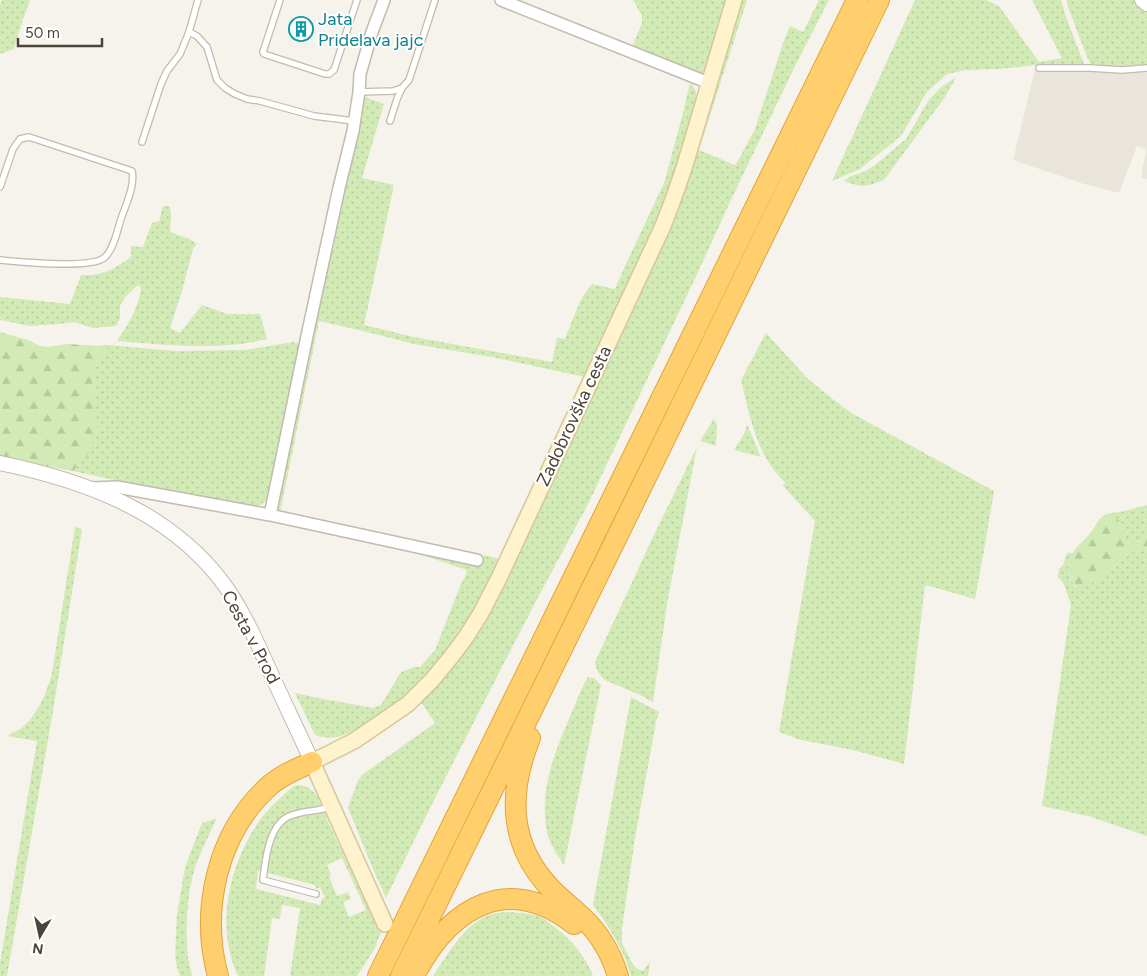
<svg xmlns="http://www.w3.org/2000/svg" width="1147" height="976" font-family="Figtree,sans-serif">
	<defs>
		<pattern id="grass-dots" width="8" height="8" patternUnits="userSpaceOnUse" patternTransform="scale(1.25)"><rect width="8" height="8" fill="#d2eab5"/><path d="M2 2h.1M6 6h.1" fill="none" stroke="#b6ca9c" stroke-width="1.8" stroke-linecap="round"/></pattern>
		<pattern id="forest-firs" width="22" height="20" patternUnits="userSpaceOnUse" patternTransform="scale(1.25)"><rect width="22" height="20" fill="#d2eab5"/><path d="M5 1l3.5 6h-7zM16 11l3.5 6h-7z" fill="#b6ca9c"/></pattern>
	</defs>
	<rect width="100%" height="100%" fill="#f6f3ec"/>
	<path fill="#eae5da" d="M1063,69L1106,72L1147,69V179L1141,178L1146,149L1137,146L1119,193L1084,184L1013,160L1035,70Z"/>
	<path fill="url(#grass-dots)" fill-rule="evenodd" d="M2,0H30L22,22L14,49L0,54V5Z
		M633,0H727L708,68L705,71L699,74L632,47L642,23V16Z
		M742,0H747L699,150L735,165C743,155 746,142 754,132L783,43L790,26L803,32L819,0H829L796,64L730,202L698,272L588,504L534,605L483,704L427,814L386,898L373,869L348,808L358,780L362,775L435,723L421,702L461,658L474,638L668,231L683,196Z
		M915,0H986L999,6L1039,62L1062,58L1032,0H1061L1065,14L1084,64L1037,65L999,69L966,70L947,74L927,92L901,136L860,169L832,181Z
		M1066,0H1135L1147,12V64L1122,67L1091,64L1087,57L1068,7Z
		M956,77L945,97L884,180C866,187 862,188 844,181L851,176L864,172L875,165L906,139L928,101L940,88Z
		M690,83C697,89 697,95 696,104L665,203L585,377L497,358L414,344L363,331L319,321L280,513L275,510L362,96L384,104L362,178L394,185L364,325L414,337L552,362L557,338L565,339C572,322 579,298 592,284L615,289L625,266L664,183L682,117Z
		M163,206H169C173,214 170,224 170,232C181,237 187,236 197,244L193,249L182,291L170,328L180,333L202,305L227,314H260L267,339C219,351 166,345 117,341C129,323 138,309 141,288L138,285L125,297L120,306V318L116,326L93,328L74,322L59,324L30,326L0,320V297L70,304L81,275C104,276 112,270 131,257V246L143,247L152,223L159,221Z
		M766,333L807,378L835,401L853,414L994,491L985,545L975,599L925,585L904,764L853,750L801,740L779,732L815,521L783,486L785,483C778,475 771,467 766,458C753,435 747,405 741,380Z
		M293,342L297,343L300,347L270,492C267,500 264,504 256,507L164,491L73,471L87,456L94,395L93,371L109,345L174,351L245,350Z
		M714,419L717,425L716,446L700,441Z
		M747,424L761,457L734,450C740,439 745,436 747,424Z
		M697,447L668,598L653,702L642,696L605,680C599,675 596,670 595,662L653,537Z
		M1147,505V529L1145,530L1142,541L1129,543L1120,540L1106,514L1124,511Z
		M75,527L82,529L53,711L7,976H0V963L37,741L7,736C12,733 20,730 24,726C39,712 47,692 52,673Z
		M1142,550L1147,552V836L1088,816L1042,806L1071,605L1063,582L1058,577L1059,569L1063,565L1067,553H1072C1066,566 1068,576 1076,588L1109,571L1129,553Z
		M419,551L481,565L484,555L499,559C488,584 477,610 461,633C438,668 406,697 371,720C362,726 352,733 341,736C332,739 323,738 315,735L295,693L318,698L373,708L381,705L401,672L415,667H420L435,650L461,584L465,577L467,570L419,554Z
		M588,677L594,678L601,685L564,865C556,853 548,842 546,827C540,787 556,749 572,712C577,701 581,688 588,677Z
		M631,697L659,712L656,722L635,838L622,928V943L632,963L637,969L643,971L650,962L648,976H631C624,949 609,927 593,905Z
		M299,785C317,787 320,803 327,817L326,818L381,933L376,944L377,945L357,976H290L300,908L282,905L280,919L272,918L264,976H238C214,925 230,861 262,817C270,807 280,798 289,790L294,786ZM342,858L366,910L349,917L343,902L351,899L348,892L337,896L329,877L331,875L327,865ZM262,868L267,869L268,873L315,885L316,889L320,887L325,897L322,899L320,905L256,889L258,871H260Z
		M217,818C209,835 200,853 194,871C187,894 185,934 188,957C189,963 191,970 192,976H180L177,967L175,956L177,915L185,867L202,823Z
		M508,912C519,913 533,913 543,918C546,920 549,923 552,925C570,938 585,955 593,976H433C448,954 465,922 492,914C497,913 503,912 508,912Z"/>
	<path fill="url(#forest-firs)" d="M0,332L28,340L40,346L48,347L67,344L101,346L109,345L93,371L94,395L98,429L87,456L73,471L0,457Z
		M1106,514L1120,521L1124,530L1121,540L1129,543L1142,541L1145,529H1147V552L1142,550L1129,553L1109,571L1082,590C1075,587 1072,582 1070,575C1063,555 1080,546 1091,532C1098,524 1096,520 1106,514Z"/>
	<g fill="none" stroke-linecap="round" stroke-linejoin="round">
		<defs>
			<path id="service" d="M280,0L263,52L264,54L325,74H329L334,70L357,0
				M189,32L197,36L207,47L217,80L225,88L235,94L247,99L260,101L314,116L354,121
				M1039,68H1090L1122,70L1147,68
				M359,92L393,91L402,88L409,80L435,0
				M390,121L397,99L402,88
				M142,142L161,84L167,71L180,54L189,32L198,0
				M0,187L13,149L20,139L29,137L132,171C135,185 127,202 122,216C118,227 114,250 104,258C89,269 21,262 0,260
				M316,894L263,880C265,863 268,833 282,821C285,818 291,815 296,814C308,810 319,812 331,806"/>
			<path id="minor" d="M501,0L709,83
				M92,488L117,487L270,515L477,560
				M270,515L307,336L339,188L353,131L359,92L360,74L372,32L384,0"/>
			<path id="tertiary" d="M1142,0L1147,4
				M0,463C83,480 166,510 220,579C241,606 255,638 269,669C283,700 298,731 312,762"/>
			<path id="secondary" d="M385,924L312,762L354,741L408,704L432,680L451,657L466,637L481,613L499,578L663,226L674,197L685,165L734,0"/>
			<path id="motorway" d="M530,738C508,793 508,845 552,890C562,900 573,908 583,918C600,934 611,953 618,976
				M416,972C452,906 508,873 574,924
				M218,976C200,910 217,833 269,786C281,775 297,769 312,762
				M378,976L857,0
				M401,976L616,539L879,0"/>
		</defs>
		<use href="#service" stroke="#c2bbae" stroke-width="8"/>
		<use href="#minor" stroke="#c2bbae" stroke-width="14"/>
		<use href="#tertiary" stroke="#c2bbae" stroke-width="16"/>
		<use href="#secondary" stroke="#d6c79b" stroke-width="18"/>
		<use href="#motorway" stroke="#e0a43c" stroke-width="22"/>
		<use href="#service" stroke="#fff" stroke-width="5.5"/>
		<use href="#minor" stroke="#fff" stroke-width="11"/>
		<use href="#tertiary" stroke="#fff" stroke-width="14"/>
		<use href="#secondary" stroke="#fff3cd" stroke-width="15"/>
		<use href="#motorway" stroke="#ffcf6e" stroke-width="20"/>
	</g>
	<defs>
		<symbol id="building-ring" viewBox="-11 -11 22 22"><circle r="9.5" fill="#fff" stroke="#0f9aa8" stroke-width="1.5"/><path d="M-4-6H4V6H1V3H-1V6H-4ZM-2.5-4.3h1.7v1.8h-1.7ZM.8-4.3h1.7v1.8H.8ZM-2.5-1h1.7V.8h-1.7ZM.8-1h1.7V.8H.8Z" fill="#0f9aa8"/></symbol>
	</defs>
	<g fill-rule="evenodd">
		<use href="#building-ring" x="287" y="15" width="28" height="28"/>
	</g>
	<g text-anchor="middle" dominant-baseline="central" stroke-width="4" stroke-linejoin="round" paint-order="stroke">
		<g font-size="18" fill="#0d838f" stroke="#fff" text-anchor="start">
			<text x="318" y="19">Jata<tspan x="318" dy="21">Pridelava jajc</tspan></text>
		</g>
		<g font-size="18" fill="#4b4439" stroke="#fff">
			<text transform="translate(574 416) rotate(-65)">Zadobrovška cesta</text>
			<text transform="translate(251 637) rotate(62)">Cesta v Prod</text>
		</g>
	</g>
	<g transform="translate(40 936) rotate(189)" stroke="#ffffff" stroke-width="4" paint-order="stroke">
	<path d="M0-4L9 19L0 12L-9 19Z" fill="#4b4439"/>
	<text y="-8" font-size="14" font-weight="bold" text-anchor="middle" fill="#4b4439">N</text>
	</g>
	<path d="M18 38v8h84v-8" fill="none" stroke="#4b4439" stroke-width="2.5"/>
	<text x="25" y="38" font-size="15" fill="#4b4439" stroke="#ffffff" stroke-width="4" paint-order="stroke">50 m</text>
</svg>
